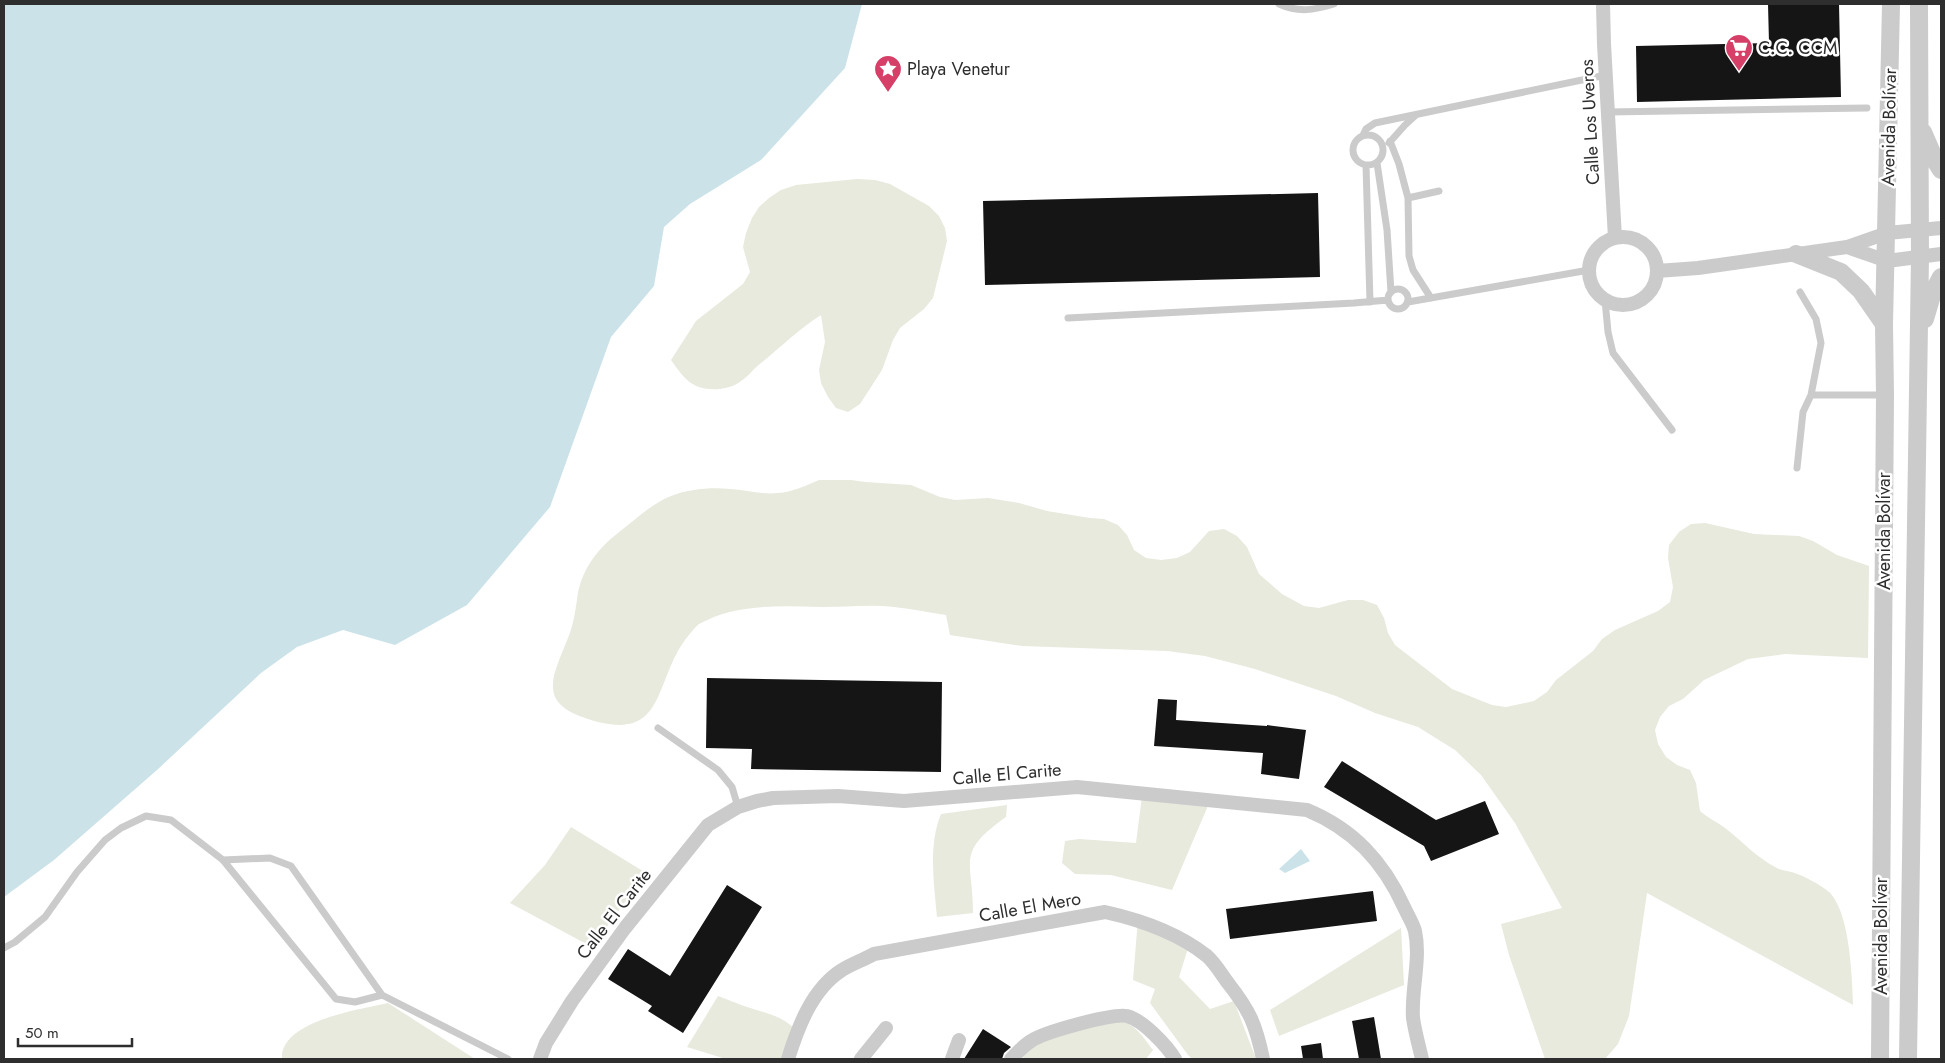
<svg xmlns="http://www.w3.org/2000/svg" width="1945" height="1063" font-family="Jost,sans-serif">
	<rect width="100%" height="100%" fill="#fff"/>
	<path fill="#e7eadd" d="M857,179L875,180L890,184L929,206L939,216L945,228L947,241L933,298L924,309L900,328L893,340L882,370L860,404L848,412L836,408L828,397L821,383L819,370L825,342L821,315C799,329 781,347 761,363C754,368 749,376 741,381C735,386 727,388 720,389C693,391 685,380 671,360L696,321L743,284L750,272L743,247L746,233L752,218L759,207L769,198L781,190L796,185Z
		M819,480H851L865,482L911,485L940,497L955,500L988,498L1019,503L1047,511L1090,518L1104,519L1118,525L1127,535L1134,550L1146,558L1161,560L1177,558L1190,552L1209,531L1224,529L1237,536L1247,547L1259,574L1282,594L1304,606L1319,608L1348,600H1363L1377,605L1384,618L1388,633L1395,645L1452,689L1492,705L1506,707L1534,701L1547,692L1556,680L1593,651L1602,639L1615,630L1658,611L1670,602L1673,587L1668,558L1669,545L1679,532L1691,524L1705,523L1754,534L1799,536L1813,541L1837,555L1869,566L1868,658L1785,654L1748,659L1704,680L1683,699L1669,706L1660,717L1655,730L1658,744L1666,757L1677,765L1690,770L1696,783L1700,811C1708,818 1717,822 1725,828C1742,841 1757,858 1777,868C1781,870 1787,871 1791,872C1801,874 1825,887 1831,894C1850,916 1852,977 1853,1005L1647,893L1629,1016L1618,1044L1605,1059H1545L1509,955L1501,924L1562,908L1515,823L1481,775L1455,750L1418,727L1375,713L1336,696L1255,669L1205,656L1167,651L1022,646L950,635L946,615C925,612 903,607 882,606C862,605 842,607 822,607C781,606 737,603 699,624C694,628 689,635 685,640C653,684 666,744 588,719C536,703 553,676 568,638C573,626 575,613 577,600C580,572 596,550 618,533C635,520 651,504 671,496C688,489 712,487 730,489C746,490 762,495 778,493C792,492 805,486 819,480Z
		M1142,796L1210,801L1172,890L1111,875L1075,874L1062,863L1065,841L1079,839L1136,843Z
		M1007,805L1006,817C955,853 973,860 973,913L937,917C934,883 928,846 941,814Z
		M571,827L646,873L592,947L510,903L545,865Z
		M1138,919L1189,945L1179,977L1210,1009L1234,1001L1256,1059H1192L1188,1055L1150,1003L1155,989L1133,980Z
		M1401,928L1404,985L1279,1036L1270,1010Z
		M718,996C727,999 735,1003 744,1006C762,1012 780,1015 794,1028L781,1059H726L687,1047Z
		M388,1003L475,1059H282C279,1021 362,1009 388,1003Z
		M1117,1019C1136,1025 1141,1034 1153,1050L1146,1059H1024L1023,1057L1029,1045Z"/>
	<path fill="#cbe3e8" d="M4,4H862L845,68L761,160L690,204L664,227L654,286L611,337L550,507L467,605L395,645L343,630L297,647L261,673L157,770L54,860L4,897Z
		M1301,849L1310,861L1285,873L1279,869Z"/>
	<path fill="#151515" d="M1768,4H1839L1841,97L1637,102L1636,46L1769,43Z
		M1318,193L1320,277L985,285L983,201Z
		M707,678L942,682L941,772L751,769L752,749L706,748Z
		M1158,699L1177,700L1176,720L1267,726V725L1306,730L1299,779L1261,774L1263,753L1154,746Z
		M1342,761L1436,820L1485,801L1499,834L1431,861L1424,846L1324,787Z
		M727,885L762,907L683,1033L648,1011L652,1006L608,979L628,949L670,976Z
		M1373,891L1377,921L1230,939L1226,909Z
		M1374,1017L1381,1059H1359L1352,1021Z
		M983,1029L1011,1047L1004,1053L1002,1059H964Z
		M1321,1043L1323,1059H1303L1301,1046Z"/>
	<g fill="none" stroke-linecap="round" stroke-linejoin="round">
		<path stroke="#cbcbcb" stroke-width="7" d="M1279,4C1299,13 1314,10 1334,4
			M1608,112L1867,108
			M1353 150a15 15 0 1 1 30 0a15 15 0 1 1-30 0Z
			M1363,135L1366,129L1375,123L1606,75
			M1390,141L1399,164L1408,198L1409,256L1413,270L1431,298
			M1389,143L1405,125L1416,115
			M1377,163L1387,230L1391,292
			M1366,165L1370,302
			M1408,198L1439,191
			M1388 299a10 10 0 1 1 20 0a10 10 0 1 1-20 0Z
			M1605,300L1608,332L1613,353L1672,430
			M1408,302L1589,270
			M1068,318L1354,303L1388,300
			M1811,395H1885
			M1797,468L1803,412L1811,395L1821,343L1816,319L1800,292
			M658,728L718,770L732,787L738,807
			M223,860L270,858L291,866L382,995L508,1059
			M4,948L15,942L45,917L77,872L105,840L121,828L146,816L171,820L223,860L336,999L355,1002L382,995"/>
		<path stroke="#cbcbcb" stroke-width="14" d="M1603,4L1604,44L1615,238
			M1589 271a34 34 0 1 1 68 0a34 34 0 1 1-68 0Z
			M1847,247L1887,261L1941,254
			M1657,271L1698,268L1847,247L1887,233L1941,228
			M540,1059L546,1043L572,1001L625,928L708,825L738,807L757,801L773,798L838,796L904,801L1077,787L1307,810C1353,829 1383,861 1404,907C1407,914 1413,923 1415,931C1421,959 1411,990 1413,1018C1415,1032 1419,1046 1422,1059
			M788,1059C798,1027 812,989 842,970C852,964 863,960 874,954L1105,912C1141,920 1177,932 1207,956C1215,963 1222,975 1228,983C1250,1011 1256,1025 1263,1059
			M861,1059L886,1028
			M952,1059L959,1040
			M1011,1059C1017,1053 1023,1046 1031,1041C1044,1032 1113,1013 1127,1016C1143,1020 1167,1046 1175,1059"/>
		<path stroke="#cbcbcb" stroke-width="18" d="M1923,132L1936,162L1941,170
			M1796,254L1841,272L1861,291L1884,324
			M1925,319L1933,292L1941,277
			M1880,1059L1885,395L1884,324L1891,4
			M1908,1059L1920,257L1919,4"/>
	</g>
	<defs>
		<symbol id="supermarket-pin" viewBox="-11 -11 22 30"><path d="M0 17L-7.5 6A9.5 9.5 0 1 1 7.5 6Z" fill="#d63f67" stroke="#fff"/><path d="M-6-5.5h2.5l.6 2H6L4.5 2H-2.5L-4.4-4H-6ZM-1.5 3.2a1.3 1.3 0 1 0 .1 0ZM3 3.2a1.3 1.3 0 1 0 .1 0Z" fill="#fff"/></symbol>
		<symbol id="sight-pin" viewBox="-11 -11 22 30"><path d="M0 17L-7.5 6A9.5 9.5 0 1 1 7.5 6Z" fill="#d63f67" stroke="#fff"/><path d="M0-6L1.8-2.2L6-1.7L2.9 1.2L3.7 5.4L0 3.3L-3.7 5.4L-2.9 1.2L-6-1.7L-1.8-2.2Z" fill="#fff"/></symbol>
	</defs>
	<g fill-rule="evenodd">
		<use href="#supermarket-pin" x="1723" y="32" width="32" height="43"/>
		<use href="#sight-pin" x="872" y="53" width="32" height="43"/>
	</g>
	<g text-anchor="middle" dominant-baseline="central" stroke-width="5" stroke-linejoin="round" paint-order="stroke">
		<g font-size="18" fill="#2e2e2e" stroke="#fff" text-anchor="start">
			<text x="1758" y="48">C.C. CCM</text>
			<text x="907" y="69">Playa Venetur</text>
		</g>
		<g font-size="18" fill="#2e2e2e" stroke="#fff">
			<text transform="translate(1590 122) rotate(-93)">Calle Los Uveros</text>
			<text transform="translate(1889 127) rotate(-89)">Avenida Bolívar</text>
			<text transform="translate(1884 531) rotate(-90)">Avenida Bolívar</text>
			<text transform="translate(1007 774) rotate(-5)">Calle El Carite</text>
			<text transform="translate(1030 907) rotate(-10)">Calle El Mero</text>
			<text transform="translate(614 914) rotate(-52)">Calle El Carite</text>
			<text transform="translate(1881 936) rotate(-90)">Avenida Bolívar</text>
		</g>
	</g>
	<rect width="1945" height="1063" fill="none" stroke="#2e2e2e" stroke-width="10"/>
	<path d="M18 1038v8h114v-8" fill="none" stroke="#2e2e2e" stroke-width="2.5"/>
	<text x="25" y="1038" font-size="15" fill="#2e2e2e" stroke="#ffffff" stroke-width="4" paint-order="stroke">50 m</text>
</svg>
